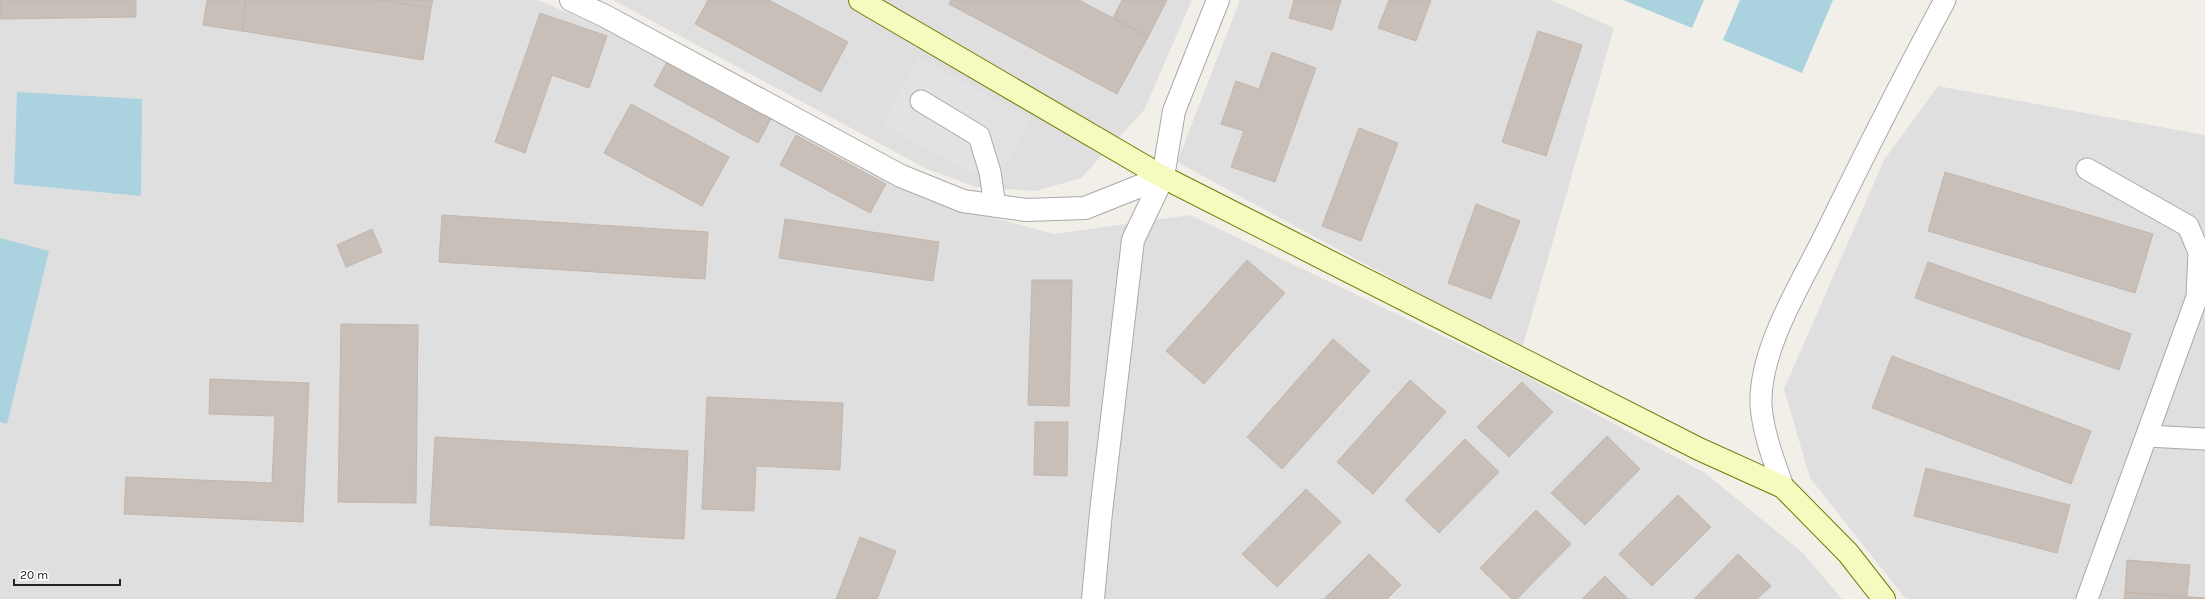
<svg xmlns="http://www.w3.org/2000/svg" width="2205" height="599" font-family="Karla,sans-serif">
	<rect width="100%" height="100%" fill="#f2efe9"/>
	<path fill="#e0dfdf" d="M0,0H538L614,33L778,114L932,201L1054,234L1190,215L1522,374L1705,473L1803,553L1842,599H0Z
		M613,0H1192L1144,110L1081,178L1036,191L976,187L927,169Z
		M1240,0H1551L1614,28L1522,349L1177,162Z
		M1938,86L2205,135V599H1906L1810,478L1784,389L1884,160Z"/>
	<path fill="#e2e2e2" d="M918,58L1031,119L1002,171L973,174L882,124Z"/>
	<path fill="#aad3df" d="M1623,0H1704L1692,28Z
		M1740,0H1833L1802,73L1723,40Z
		M17,92L142,99L141,196L14,184Z
		M0,238L49,251L7,424L0,422Z"/>
	<path fill="#c7bfb8" stroke="#c4b6ab" d="M0,0H136V17L0,19Z
		M207,0H246L242,31L203,25Z
		M246,0H381L431,8L423,60L242,31Z
		M381,0H433L431,8Z
		M708,0H769L848,42L821,92L695,24Z
		M951,0H1079L1148,37L1117,94L949,4Z
		M1122,0H1167L1148,37L1113,18Z
		M1294,0H1341L1332,30L1289,18Z
		M1389,0H1431L1416,41L1378,28Z
		M540,13L607,36L589,88L552,75L525,153L495,142Z
		M1538,31L1582,45L1546,156L1502,142Z
		M1272,52L1316,68L1275,182L1231,167L1244,131L1221,124L1236,81L1259,89Z
		M668,60L772,117L758,143L654,86Z
		M631,104L729,157L702,206L604,153Z
		M1359,128L1398,143L1361,241L1322,226Z
		M796,135L886,184L870,213L780,165Z
		M1945,172L2153,234L2135,293L1928,231Z
		M1476,204L1520,221L1491,299L1448,283Z
		M442,215L708,232L705,279L439,262Z
		M785,219L939,242L933,281L779,258Z
		M372,229L382,252L346,267L337,245Z
		M1247,260L1285,293L1204,384L1166,351Z
		M1928,262L2131,334L2119,370L1915,298Z
		M1032,280H1072L1069,406L1028,405Z
		M341,324L418,325L416,503L338,502Z
		M1333,339L1370,371L1282,469L1247,437Z
		M1892,356L2091,431L2071,484L1872,408Z
		M210,379L309,383L303,522L124,514L126,477L272,483L275,416L209,414Z
		M1410,380L1446,412L1373,494L1337,462Z
		M1522,382L1553,412L1509,457L1477,427Z
		M707,397L843,403L840,470L756,466L754,511L702,509Z
		M1035,422H1068L1067,476L1034,475Z
		M1607,436L1640,469L1585,525L1551,493Z
		M435,437L688,451L684,539L430,525Z
		M1465,439L1499,472L1439,533L1405,500Z
		M1926,468L2070,505L2057,553L1914,516Z
		M1306,489L1341,522L1277,587L1242,554Z
		M1678,495L1711,527L1652,586L1619,554Z
		M1536,510L1571,544L1517,599H1512L1480,568Z
		M860,537L896,551L877,599H836Z
		M1369,554L1401,585L1387,599H1324Z
		M1738,554L1771,586L1757,599H1694Z
		M2127,560L2190,565L2187,597L2125,592Z
		M1605,576L1628,599H1582Z
		M2125,592L2205,598V599H2124Z"/>
	<g fill="none" stroke-linecap="round" stroke-linejoin="round">
		<defs>
			<path id="lane" d="M921,101L979,136L990,172L995,206
				M2087,169L2188,226L2199,252L2197,297L2087,599
				M2147,436L2205,439
				M1783,487C1774,461 1763,433 1761,405C1759,350 1800,285 1824,237C1863,157 1903,78 1945,0"/>
			<path id="street" d="M571,0L605,16L901,176L963,201L1026,210L1085,208L1163,177
				M1093,599L1101,512L1133,240L1163,177L1174,111L1218,0"/>
			<path id="secondary" d="M860,0L1163,177L1699,449L1783,487L1848,553L1884,599"/>
		</defs>
		<use href="#lane" stroke="#a9a9a9" stroke-width="23"/>
		<use href="#street" stroke="#a9a9a9" stroke-width="24"/>
		<use href="#secondary" stroke="#707d05" stroke-width="24"/>
		<use href="#lane" stroke="#fff" stroke-width="21"/>
		<use href="#street" stroke="#fff" stroke-width="22"/>
		<use href="#secondary" stroke="#f7fabf" stroke-width="22"/>
	</g>
	<path d="M14 579v6h106v-6" fill="none" stroke="#222222" stroke-width="2"/>
	<text x="20" y="579" font-size="12" fill="#222222" stroke="#ffffff" stroke-width="3" paint-order="stroke">20 m</text>
</svg>
